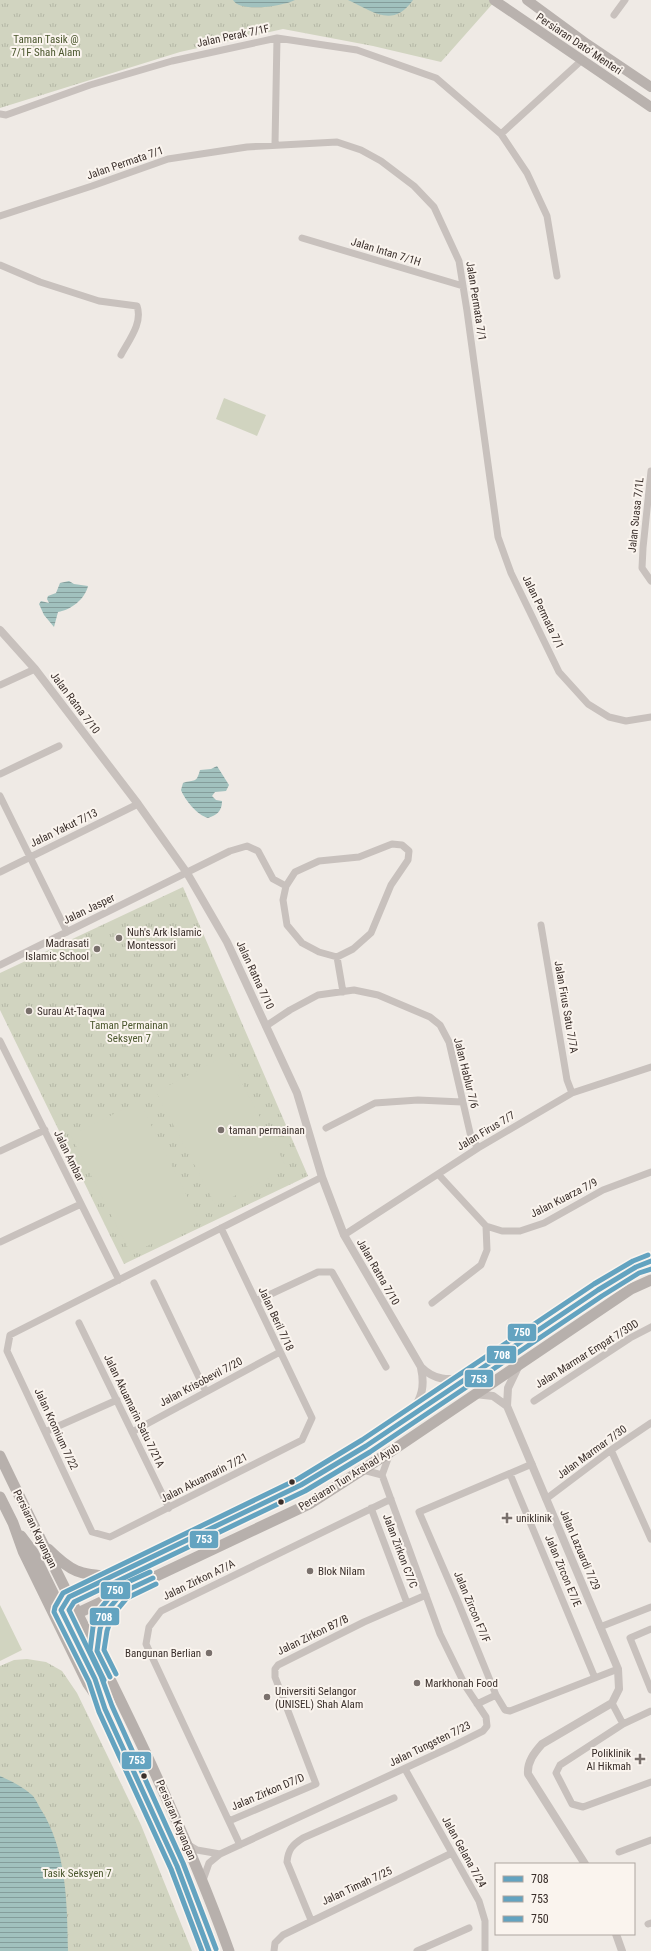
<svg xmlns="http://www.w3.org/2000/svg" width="651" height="1951" font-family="'Roboto Condensed',sans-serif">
	<defs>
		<pattern id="grass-tufts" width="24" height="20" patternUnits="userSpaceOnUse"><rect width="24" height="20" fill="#d1d4c0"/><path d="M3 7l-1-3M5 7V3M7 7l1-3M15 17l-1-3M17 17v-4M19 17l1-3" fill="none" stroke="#b4b6a5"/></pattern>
		<pattern id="water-rules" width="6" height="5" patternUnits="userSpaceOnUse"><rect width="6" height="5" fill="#a1c1be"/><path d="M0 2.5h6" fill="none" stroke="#849d9b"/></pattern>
	</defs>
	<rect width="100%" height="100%" fill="#efeae5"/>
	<path fill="url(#grass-tufts)" d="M0,0H494L495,1L441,62L373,46L283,29L180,52L0,108Z
		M183,887L308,1176L124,1264L0,1010V973Z
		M27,1659L46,1662L62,1671L77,1693L141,1825L192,1951H0V1666L14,1660Z"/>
	<path fill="#d1d4c0" d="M224,398L266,415L257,436L216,419Z
		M227,1055L287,1168L216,1206L156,1092Z
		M139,1101L199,1220L131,1254L71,1136Z
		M0,1605L22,1650L0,1661Z"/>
	<path fill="url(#water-rules)" d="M233,0H295C284,6 240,13 233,0Z
		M348,0H413C393,29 372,11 348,0Z
		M69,581L74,584L88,586C85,599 71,610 58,612L54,627L44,615L39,604L41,601L49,603L47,599L48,596L56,593L60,583Z
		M217,766L229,785L226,791L215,792L212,796L216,800L222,801C222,811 217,815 208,818C197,815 185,800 181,790L183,783C195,779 196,784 200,770L211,769Z
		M0,1776C11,1781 23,1787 32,1795C35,1798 38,1804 40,1808C67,1849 67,1904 68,1951H0Z"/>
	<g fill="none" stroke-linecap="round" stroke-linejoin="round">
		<path stroke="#c8c1bd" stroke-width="7" d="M614,15L625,0
			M0,114L6,115L90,85L172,61L277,38L357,50L436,78L501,134L527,173L547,216L557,276
			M501,134L582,60
			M275,144L277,38
			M0,216L92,186L168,159L247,147L337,142L361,150L381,161L414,186L434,207L459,261L467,311L498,537L511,573L559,672L588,704L609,717L626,721L651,717
			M302,238L463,286
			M0,265L40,282L99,301L137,306C143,323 129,340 121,355
			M651,471L643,548L642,568L651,581
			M0,685L35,669
			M0,774L59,746
			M0,796L67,932
			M0,872L138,804
			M541,925L567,1080L572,1093
			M337,957L319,952L302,943L287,925L283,900L286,886L295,872L319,861L359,857L392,844L402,845L409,851L408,860L391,885L371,933L353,949L337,957L343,992
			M0,965L230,851L247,846L258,851L273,879L286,886
			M266,1026L290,1010L318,995L354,990L378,995L430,1017L440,1025L449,1042L471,1137L478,1148
			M0,1041L119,1280
			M326,1128L375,1103L418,1100L462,1102
			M0,1151L45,1130
			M486,1226L502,1231H520L544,1223L603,1190L651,1172
			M221,1228L312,1418L302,1440L110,1537L92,1532L7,1351L10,1335L322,1177
			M344,1235L478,1148L572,1093L651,1067
			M0,1242L81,1204
			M154,1283L206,1392
			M256,1301L318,1272H332L386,1367
			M432,1303L481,1265L487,1250L486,1226L438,1174
			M79,1323L169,1508
			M534,1401L630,1338L651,1327
			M45,1432L117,1400
			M132,1432L280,1352
			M611,1450L651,1539
			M532,1464L419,1512L458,1602L496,1695L505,1710L510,1711L618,1669
			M363,1470L382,1475
			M510,1474L595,1678
			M546,1499L611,1450L651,1423
			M371,1508L407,1603
			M600,1627L651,1607
			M651,1629L630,1638L651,1690
			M612,1703L623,1724
			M477,1704L496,1695
			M651,1711L623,1724L560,1765L556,1773L572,1804L583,1807L651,1782
			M405,1769L479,1901L485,1921V1951
			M229,1821L316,1784L275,1677V1669L278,1665L364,1622L426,1595
			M187,1844L197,1850L220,1854
			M240,1845L146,1644L149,1627L161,1611L391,1499
			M619,1852L651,1840
			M202,1883L209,1863L220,1854L455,1745L483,1731L487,1726L486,1717L466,1687L440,1634L382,1475L390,1453
			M311,1920L287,1862C288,1850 292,1845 303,1838L394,1798
			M648,1924L651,1923
			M274,1951L275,1943L283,1935L452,1853
			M417,1951L469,1928"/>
		<path stroke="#c8c1bd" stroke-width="8" d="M0,630L35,669L138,804L187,873L227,942L297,1093L322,1177L344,1235L421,1367C435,1381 448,1380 466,1378
			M518,1367L508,1388L507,1406L618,1669L619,1689L612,1703L542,1744C534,1753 527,1762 528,1774L585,1864
			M475,1394L493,1396L507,1406
			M411,1413C422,1398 425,1386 421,1368
			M616,1934L622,1951"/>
		<path stroke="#b9b2ae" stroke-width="10" d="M494,0L651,107
			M527,0L587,44L651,87"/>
		<path stroke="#b7b0ac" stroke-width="11" d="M0,1456C78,1620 167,1779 229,1951
			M0,1497L13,1523L23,1551L88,1684L105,1709L144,1793L177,1866L209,1951
			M21,1536L33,1552L95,1679L101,1698
			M48,1549C72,1573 79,1574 112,1577
			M61,1610L69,1597L301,1485L366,1446L598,1290L636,1267L651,1261
			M61,1610L78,1613L309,1504L390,1452L631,1289L651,1280
			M97,1651C100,1624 103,1616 120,1596"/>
		<defs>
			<path id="bus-1" d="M110,1677L97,1651L100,1629L106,1612L123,1592L153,1578
				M209,1951L177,1866L105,1709L95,1679L61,1610L69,1597L301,1485L366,1446L598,1290L636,1267L651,1261"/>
			<path id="bus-2" d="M116,1674L104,1650L107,1631L112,1616L127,1598L156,1584
				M216,1949L183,1863L112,1706L101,1676L69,1610L74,1602L305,1491L370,1452L602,1296L639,1273L651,1269"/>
			<path id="bus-3" d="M104,1680L90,1651L93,1627L100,1609L119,1586L150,1572
				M202,1951L171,1869L99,1712L89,1682L54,1612L55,1607L63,1593L298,1479L362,1440L594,1284L633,1261L648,1255"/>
		</defs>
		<use href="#bus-1" stroke="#faf4ee" stroke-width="8"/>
		<use href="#bus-2" stroke="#faf4ee" stroke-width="8"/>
		<use href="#bus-3" stroke="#faf4ee" stroke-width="8"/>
		<use href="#bus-1" stroke="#63a3c0" stroke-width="5"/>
		<use href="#bus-2" stroke="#63a3c0" stroke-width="5"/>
		<use href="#bus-3" stroke="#63a3c0" stroke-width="5"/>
	</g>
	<g fill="#79706c" stroke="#faf4ee" stroke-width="1.5">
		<circle cx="119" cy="938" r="4"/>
		<circle cx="97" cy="949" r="4"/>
		<circle cx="29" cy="1011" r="4"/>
		<circle cx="221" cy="1130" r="4"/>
		<path d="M505 1512h4v4h4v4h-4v4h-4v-4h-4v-4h4z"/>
		<circle cx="310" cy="1571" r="4"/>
		<circle cx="209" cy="1653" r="4"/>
		<circle cx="417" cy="1683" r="4"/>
		<circle cx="267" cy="1697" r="4"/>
		<path d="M638 1753h4v4h4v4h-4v4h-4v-4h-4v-4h4z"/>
	</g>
	<g fill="#3a2f2b" stroke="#faf4ee" stroke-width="1.5">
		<circle cx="292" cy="1482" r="3.5"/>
		<circle cx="281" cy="1502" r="3.5"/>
		<circle cx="144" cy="1776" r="3.5"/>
	</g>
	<g text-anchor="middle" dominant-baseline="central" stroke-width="4" stroke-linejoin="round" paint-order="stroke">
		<g font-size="11" fill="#3a2f2b" stroke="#faf4ee">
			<text transform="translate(233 36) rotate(-12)">Jalan Perak 7/1F</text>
			<text transform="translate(579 44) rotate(34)">Persiaran Dato' Menteri</text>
			<text transform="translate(125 163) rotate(-19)">Jalan Permata 7/1</text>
			<text transform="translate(386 252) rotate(17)">Jalan Intan 7/1H</text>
			<text transform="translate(476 301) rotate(81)">Jalan Permata 7/1</text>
			<text transform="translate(636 515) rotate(-84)">Jalan Suasa 7/1L</text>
			<text transform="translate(543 612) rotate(64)">Jalan Permata 7/1</text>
			<text transform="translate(75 703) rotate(53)">Jalan Ratna 7/10</text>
			<text transform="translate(64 828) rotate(-26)">Jalan Yakut 7/13</text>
			<text transform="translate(89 909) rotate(-26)">Jalan Jasper</text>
			<text transform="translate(255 975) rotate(65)">Jalan Ratna 7/10</text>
			<text transform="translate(566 1007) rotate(80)">Jalan Firus Satu 7/7A</text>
			<text transform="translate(466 1073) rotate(76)">Jalan Hablur 7/6</text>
			<text transform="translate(486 1131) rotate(-31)">Jalan Firus 7/7</text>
			<text transform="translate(69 1156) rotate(64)">Jalan Ambar</text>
			<text transform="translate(564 1198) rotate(-27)">Jalan Kuarza 7/9</text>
			<text transform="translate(378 1272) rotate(60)">Jalan Ratna 7/10</text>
			<text transform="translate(276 1319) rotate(65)">Jalan Beril 7/18</text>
			<text transform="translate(587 1354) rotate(-32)">Jalan Marmar Empat 7/30D</text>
			<text transform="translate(201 1382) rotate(-28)">Jalan Krisobevil 7/20</text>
			<text transform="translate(134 1411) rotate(64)">Jalan Akuamarin Satu 7/21A</text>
			<text transform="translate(56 1429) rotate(65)">Jalan Kromium 7/22</text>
			<text transform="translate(592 1452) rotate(-36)">Jalan Marmar 7/30</text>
			<text transform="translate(349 1477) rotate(-32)">Persiaran Tun Arshad Ayub</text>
			<text transform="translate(204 1478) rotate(-27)">Jalan Akuamarin 7/21</text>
			<text transform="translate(35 1529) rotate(64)">Persiaran Kayangan</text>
			<text transform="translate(580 1550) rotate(67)">Jalan Lazuardi 7/29</text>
			<text transform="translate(400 1551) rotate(69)">Jalan Zirkon C7/C</text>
			<text transform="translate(563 1571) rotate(67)">Jalan Zircon E7/E</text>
			<text transform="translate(199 1580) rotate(-26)">Jalan Zirkon A7/A</text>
			<text transform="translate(472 1607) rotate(67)">Jalan Zircon F7/F</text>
			<text transform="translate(313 1635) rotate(-26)">Jalan Zirkon B7/B</text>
			<text transform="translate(430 1744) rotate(-26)">Jalan Tungsten 7/23</text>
			<text transform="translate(268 1792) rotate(-23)">Jalan Zirkon D7/D</text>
			<text transform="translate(176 1820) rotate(67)">Persiaran Kayangan</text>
			<text transform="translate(464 1852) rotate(61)">Jalan Gelana 7/24</text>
			<text transform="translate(357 1886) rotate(-25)">Jalan Timah 7/25</text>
		</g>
		<g font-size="11" fill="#4c582f" stroke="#faf4ee">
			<text x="46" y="39">Taman Tasik @<tspan x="46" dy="13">7/1F Shah Alam</tspan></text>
			<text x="129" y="1025">Taman Permainan<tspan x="129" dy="13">Seksyen 7</tspan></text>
			<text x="77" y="1873">Tasik Seksyen 7</text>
		</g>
		<g font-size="11" fill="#3a2f2b" stroke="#faf4ee" text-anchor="start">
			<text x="127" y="932">Nuh's Ark Islamic<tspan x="127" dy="13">Montessori</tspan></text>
			<text x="89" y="943" text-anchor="end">Madrasati<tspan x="89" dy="13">Islamic School</tspan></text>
			<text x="37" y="1011">Surau At-Taqwa</text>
			<text x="229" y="1130">taman permainan</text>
			<text x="516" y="1518">uniklinik</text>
			<text x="318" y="1571">Blok Nilam</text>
			<text x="201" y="1653" text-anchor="end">Bangunan Berlian</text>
			<text x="425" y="1683">Markhonah Food</text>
			<text x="275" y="1691">Universiti Selangor<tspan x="275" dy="13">(UNISEL) Shah Alam</tspan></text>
			<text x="631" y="1753" text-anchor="end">Poliklinik<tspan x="631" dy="13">Al Hikmah</tspan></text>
		</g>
	</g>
	<g stroke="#faf4ee" stroke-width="1.5">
		<rect x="507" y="1323" width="30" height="19" rx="4" fill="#63a3c0"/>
		<rect x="486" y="1345" width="31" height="19" rx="4" fill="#63a3c0"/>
		<rect x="464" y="1369" width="30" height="19" rx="4" fill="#63a3c0"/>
		<rect x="189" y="1530" width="30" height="19" rx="4" fill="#63a3c0"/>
		<rect x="100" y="1581" width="31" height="19" rx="4" fill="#63a3c0"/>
		<rect x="89" y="1607" width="31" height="19" rx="4" fill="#63a3c0"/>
		<rect x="121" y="1751" width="31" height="19" rx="4" fill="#63a3c0"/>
	</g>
	<g font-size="11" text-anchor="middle" font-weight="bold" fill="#fff">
		<text x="522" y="1336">750</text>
		<text x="502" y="1359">708</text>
		<text x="479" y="1383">753</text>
		<text x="204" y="1543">753</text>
		<text x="115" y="1594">750</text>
		<text x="104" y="1621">708</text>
		<text x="137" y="1764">753</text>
	</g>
	<rect x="495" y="1863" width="140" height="72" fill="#faf4ee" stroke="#ada5a0"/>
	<rect x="503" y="1876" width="20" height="6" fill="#63a3c0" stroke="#ada5a0"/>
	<text x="531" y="1883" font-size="12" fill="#3a2f2b">708</text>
	<rect x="503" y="1896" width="20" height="6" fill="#63a3c0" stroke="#ada5a0"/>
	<text x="531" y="1903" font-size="12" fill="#3a2f2b">753</text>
	<rect x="503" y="1916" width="20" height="6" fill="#63a3c0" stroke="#ada5a0"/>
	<text x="531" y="1923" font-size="12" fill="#3a2f2b">750</text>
</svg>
